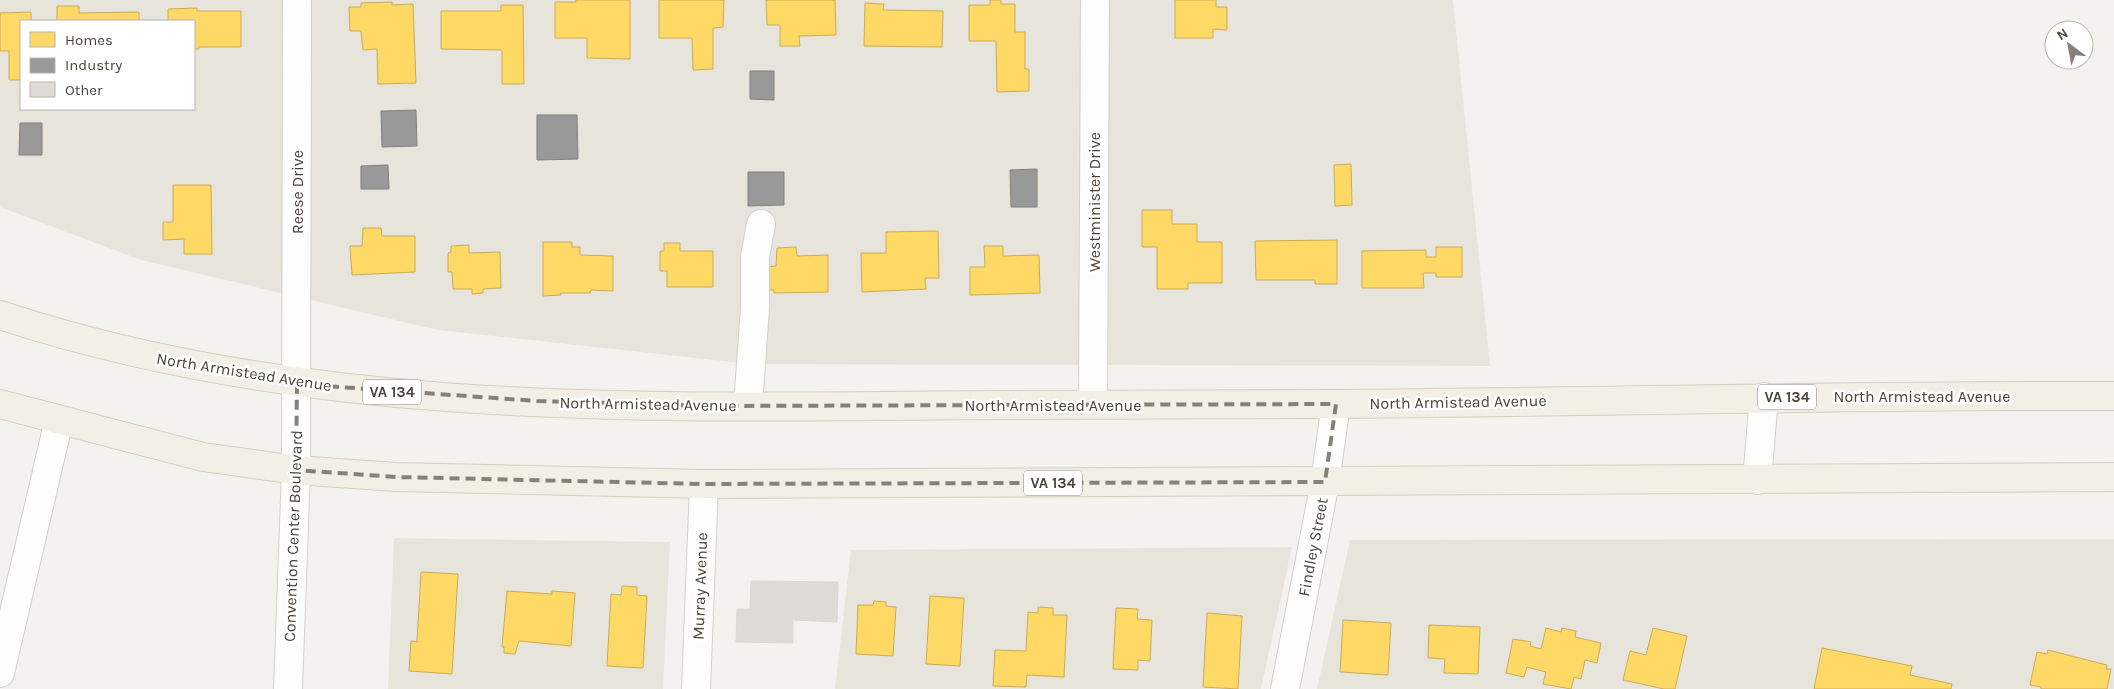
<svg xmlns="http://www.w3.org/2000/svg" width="2114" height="689" font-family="Karla,sans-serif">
	<rect width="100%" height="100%" fill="#f4f2ee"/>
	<path fill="#e7e4dc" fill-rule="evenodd" d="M0,0H1453L1490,366L751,364L438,330L141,260L0,207ZM21,21H194V109H21Z
		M394,538L670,542L663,689H388Z
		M2114,539V689H1317L1350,540Z
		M1292,547L1261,689H835L851,550Z"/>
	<path fill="#ffd966" stroke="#c9ac58" d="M576,0H630V59L587,58V38H555V2H576Z
		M659,0H724L723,27L713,28V69L693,70L692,38H659Z
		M766,0H835L836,35L799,36L800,46H780V25H767Z
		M990,0H1001V4H1015V32H1025V69H1029V91L997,92L996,41H969V5H990Z
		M1175,0H1216V7H1227V30L1213,29V38H1175Z
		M392,2V5L413,4L416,83L378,84L377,49L363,50L361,31H350L349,7H361V3Z
		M865,3L884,4L883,10L943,11L942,47L864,46Z
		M501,5H523L524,84H502V50L441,49V11H501Z
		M57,6H79V13L139,12V21H57Z
		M197,8V11H241V47H199V49H194V21H168V9Z
		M31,12V21H21V80H9V51H0V13Z
		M1351,164L1352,205L1335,206L1334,165Z
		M173,185H211L212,254H184V239L163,240V222H173Z
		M1142,210H1172V224H1197V242H1222V283H1188V289H1157V247H1142Z
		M363,228H381L382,236H415V272L352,275L350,246H362Z
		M938,231L939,278H925L926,289L862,292L861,253H886V232Z
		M1337,240V284H1315V280H1256L1255,241Z
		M543,242H572V247H580V255L613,256V291L591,290L590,293H560L561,295L543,296Z
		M664,243H680V251H713V287H667V271H660V251H664Z
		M469,245V253L500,252L501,288L483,289V293L472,294V289H453L452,272H448V253L451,252V246Z
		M984,246H1003V256L1039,255L1040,293L970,295V267H985Z
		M796,247L797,256L828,255V292L774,293V290H764V267L776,266L777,248Z
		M1436,247H1462V277H1436V273H1423L1424,288H1362V251L1426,250V257H1436Z
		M421,572L458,574L452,674L409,671L411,641L417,642Z
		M622,586L637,587V595L647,596L643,668L607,666L611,594L621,595Z
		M507,591L552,594V591L575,593L571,646L519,641L515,654L504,653V647H502Z
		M930,596L964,598L960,666L926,664Z
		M874,601L886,602V606L896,607L893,656L856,654L858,605H873Z
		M1038,607L1053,608V615H1067L1064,677L1027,675L1026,687L993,686L995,650L1026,651L1028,612L1038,613Z
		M1116,608L1138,609L1137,619L1152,620L1150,661L1138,660V670L1113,669Z
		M1207,613L1242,616L1238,689L1203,687Z
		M1343,620L1391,623L1388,675L1340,672Z
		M1429,625L1480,627L1478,674L1444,673L1445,659L1428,658Z
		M1546,628L1561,632L1562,628L1576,631L1575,637L1601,643L1597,663L1585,660L1581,679L1574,677L1571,689L1543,684L1546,672L1527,667L1524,677L1506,673L1513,639L1531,642L1530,646L1541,649Z
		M1653,628L1687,636L1675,689H1664L1623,680L1630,651L1646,655Z
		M1822,648L1912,666L1910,675L1952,684L1951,689H1814Z
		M2048,650L2107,665L2106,669H2111L2107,689H2041V687L2030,685L2037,652L2047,654Z"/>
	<path fill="#999" stroke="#82807c" d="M750,71H774V100L750,99Z
		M416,110L417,146L382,147L381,111Z
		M537,115H577L578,159L537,160Z
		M20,123H42V155H19Z
		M388,165L389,189H361V166Z
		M1037,169V207H1011L1010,170Z
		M748,172H784V205L748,206Z"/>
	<path fill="#dedbd6" stroke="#dcd9d4" d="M751,581L838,582L837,622L793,620V643L736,642L737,609H750Z"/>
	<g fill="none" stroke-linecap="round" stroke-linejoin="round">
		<defs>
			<path id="minor" d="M1093,404L1095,0
				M748,406L755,308V257L761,224
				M1757,480L1764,397
				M0,673L59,420
				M288,689L296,470L297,0
				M696,689L704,484
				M1285,689L1325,482L1336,404"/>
			<path id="major" d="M0,315C318,420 663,407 994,405C1108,404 1221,405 1335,404C1595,402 1854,395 2114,396
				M0,404L203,457L296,470L396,477L704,484L2114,477"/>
		</defs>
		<use href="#minor" stroke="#d2d0cb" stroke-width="30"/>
		<use href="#major" stroke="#d6cebb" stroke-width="30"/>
		<use href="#minor" stroke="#fdfdfc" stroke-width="28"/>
		<use href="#major" stroke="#f2efe6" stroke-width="28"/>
	</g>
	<path fill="none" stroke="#868178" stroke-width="4" stroke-dasharray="10 6" stroke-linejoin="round" d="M297,384L537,401L710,406L1336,404L1325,482L704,484L396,477L296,470Z"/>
	<g text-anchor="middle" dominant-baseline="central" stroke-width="5" stroke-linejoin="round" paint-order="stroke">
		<g fill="#fff" stroke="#817c74" stroke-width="1">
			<rect x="363" y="379.5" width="58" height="25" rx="4"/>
			<rect x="1758" y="384.5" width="58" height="25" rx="4"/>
			<rect x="1024" y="470.5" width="58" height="25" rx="4"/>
		</g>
		<g font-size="15" font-weight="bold" fill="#4b4439">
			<text x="392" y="392">VA 134</text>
			<text x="1787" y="397">VA 134</text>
			<text x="1053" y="483">VA 134</text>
		</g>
		<g font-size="16" fill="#4b4439" stroke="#fff">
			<text transform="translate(297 192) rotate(-90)">Reese Drive</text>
			<text transform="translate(1094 202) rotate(-90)">Westminister Drive</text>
			<text transform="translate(244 372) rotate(9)">North Armistead Avenue</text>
			<text x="1922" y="396">North Armistead Avenue</text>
			<text transform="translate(1458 402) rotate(-1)">North Armistead Avenue</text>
			<text transform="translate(648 404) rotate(1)">North Armistead Avenue</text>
			<text x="1053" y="405">North Armistead Avenue</text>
			<text transform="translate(293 536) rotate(-88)">Convention Center Boulevard</text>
			<text transform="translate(1313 547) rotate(-79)">Findley Street</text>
			<text transform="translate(700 586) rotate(-88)">Murray Avenue</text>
		</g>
	</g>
	<rect x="20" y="20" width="175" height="90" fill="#ffffff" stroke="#b7b4b0"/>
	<rect x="30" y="32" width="25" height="15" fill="#ffd966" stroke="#b7b4b0"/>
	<text x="65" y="45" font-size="15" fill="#4b4439">Homes</text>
	<rect x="30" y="58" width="25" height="15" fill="#999999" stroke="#b7b4b0"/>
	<text x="65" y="70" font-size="15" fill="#4b4439">Industry</text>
	<rect x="30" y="82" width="25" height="15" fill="#dedbd6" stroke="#b7b4b0"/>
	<text x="65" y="95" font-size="15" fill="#4b4439">Other</text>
	<g transform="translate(2069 45) rotate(328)"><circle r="24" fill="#ffffff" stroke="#b7b4b0"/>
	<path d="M0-4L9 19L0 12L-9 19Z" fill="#868178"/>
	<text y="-8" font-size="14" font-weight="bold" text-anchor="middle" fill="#4b4439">N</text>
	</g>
</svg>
